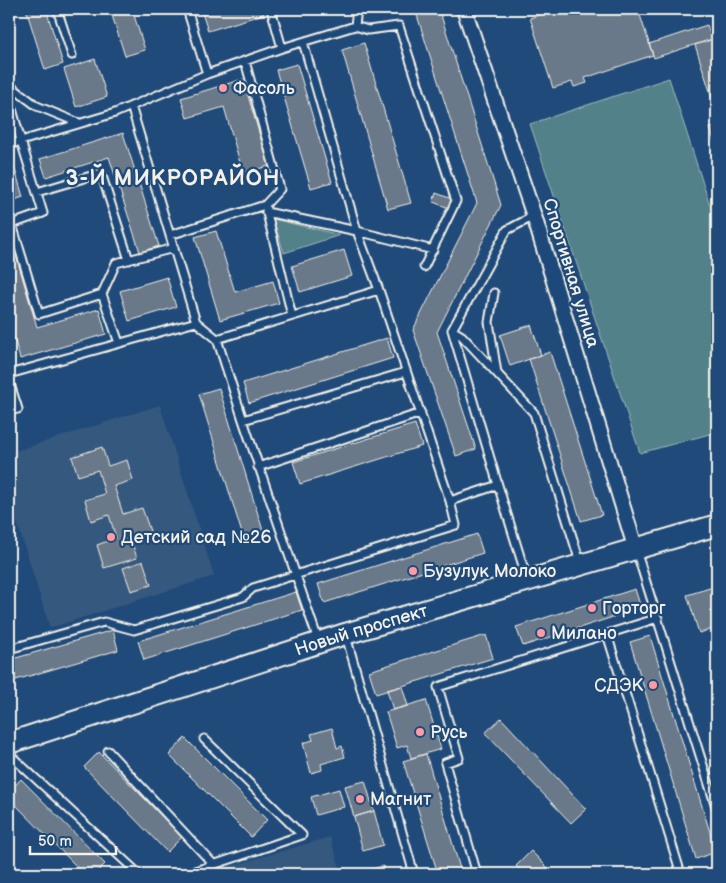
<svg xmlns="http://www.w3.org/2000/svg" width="726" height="883" font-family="'Balsamiq Sans',sans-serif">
	<rect width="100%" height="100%" fill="#1f4a7a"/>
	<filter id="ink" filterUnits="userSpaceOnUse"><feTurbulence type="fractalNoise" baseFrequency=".02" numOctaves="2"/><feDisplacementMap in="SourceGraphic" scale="10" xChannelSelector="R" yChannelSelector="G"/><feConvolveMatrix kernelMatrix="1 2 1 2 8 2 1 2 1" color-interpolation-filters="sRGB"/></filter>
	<g filter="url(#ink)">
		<path fill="#35587e" d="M160,405L214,576L50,628L9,497V453Z
			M330,837L342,874H204Z"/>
		<path fill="#53818a" stroke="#a4b9b9" d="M669,78L717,227V432L640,453L530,124Z
			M273,219L340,235L284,253Z"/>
		<path fill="#697989" stroke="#f4f1e8" d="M26,9H46L63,64L45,70Z
			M110,9H132L145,50L125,56Z
			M204,9H263L264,14L208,31L201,10Z
			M375,9H401L377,15Z
			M415,9H439L501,205L437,332L476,449L456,456L413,330L477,203Z
			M550,9H638L653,55L585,78L587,83L574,87L572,82L553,88L530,18L551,11Z
			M707,25L712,39L654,58L649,44Z
			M717,38V113L695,45Z
			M364,43L411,203L388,209L342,50Z
			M95,59L107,97L76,107L64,69Z
			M297,64L332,182L311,188L276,70Z
			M243,79L269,166L243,173L224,107L187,118L181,98Z
			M717,125V150L710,128Z
			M123,133L159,246L140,252L109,157L46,177L40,159Z
			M14,166L23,197L9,202V168Z
			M436,193L452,199L449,208L433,202Z
			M216,231L235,292L273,281L279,303L220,320L195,237Z
			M9,235H10L37,327L99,309L106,334L20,359L9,320Z
			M344,250L352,276L300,292L292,266Z
			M167,277L176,307L129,321L120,291Z
			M531,325L541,355L510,366L500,335Z
			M387,338L393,358L249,403L243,383Z
			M550,352L602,515L581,521L529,359Z
			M219,388L264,534L244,540L199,394Z
			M415,424L422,446L300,484L293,462Z
			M102,447L108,466L127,460L133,480L114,486L123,514L142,508L150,531L130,537L137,558L104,568L97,545L116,538L109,515L91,521L85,500L105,494L98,470L78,476L72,457Z
			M477,534L483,553L324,603L318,584Z
			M143,561L151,585L131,591L123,568Z
			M713,587L717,602V628L699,633L687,595Z
			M635,589L641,608L523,646L516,627Z
			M296,592L302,610L144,660L138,641Z
			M113,630L118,650L9,682V660Z
			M486,635L493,658L376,694L369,671Z
			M650,636L716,852L696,859L630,642Z
			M402,686L408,706L393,710L387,690Z
			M426,700L441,749L411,758L407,745L397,748L386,712Z
			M501,718L586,809L571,823L485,733Z
			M332,728L337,748L342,746L345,757L321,764L322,770L311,773L303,743L313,740L311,734Z
			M185,738L267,820L251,837L169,755Z
			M99,752L182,837L167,852L84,767Z
			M426,754L461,872L453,874H438L403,761Z
			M21,779L105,864L95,874H84L9,798V792Z
			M365,781L374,811L354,817L345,786Z
			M339,789L344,807L316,815L311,797Z
			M374,811L383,845L363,851L354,817Z
			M531,851L554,874H524L516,866Z
			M383,866L385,874H354Z"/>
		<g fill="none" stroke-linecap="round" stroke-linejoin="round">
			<defs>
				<path id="lane" d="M57,9L72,55
					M187,9L207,74
					M271,9L282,48
					M355,26L368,30L399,26L456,201L424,267
					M303,42L357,231L433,250
					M245,61L280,189L265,205
					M9,85L37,106L79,123
					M9,98L21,141L115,113L207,74L282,48L355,26L357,9
					M131,106L196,322
					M9,145L21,141L43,213L12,224L39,314L102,294
					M37,192L101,173L129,260
					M266,212L357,231L379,290
					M170,235L265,205L292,316
					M494,293L489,322L497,373
					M452,330L507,230L534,216
					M217,339L243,420L318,640
					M119,343L102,294L116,263L174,248
					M9,374L196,322L217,339L379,290L450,501L498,485L527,579
					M9,381L18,409L9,411
					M243,420L406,372
					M258,467L421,413
					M498,485L452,330L462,336L534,413L580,562
					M636,550L717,810
					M607,634L681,874
					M346,636L414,874
					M9,649L104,622L134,630L243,597L253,588L456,525L450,501
					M108,751L214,865
					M9,754L139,874
					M186,874L302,835L204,739
					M477,874L445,763L459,758L438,687L658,618"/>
				<path id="street" d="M464,9L534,216L636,550"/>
				<g id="secondary">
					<path id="s1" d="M9,743L345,634L717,525"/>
				</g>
			</defs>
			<use href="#lane" stroke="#f4f1e8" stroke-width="11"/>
			<use href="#street" stroke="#f4f1e8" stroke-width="18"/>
			<use href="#secondary" stroke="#f4f1e8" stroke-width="24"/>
			<use href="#lane" stroke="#1f4a7a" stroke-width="7"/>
			<use href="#street" stroke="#1f4a7a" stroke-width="14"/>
			<use href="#secondary" stroke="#1f4a7a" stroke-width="20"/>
		</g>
	</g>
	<g fill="#ff9aa2" stroke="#1f4a7a" stroke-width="2">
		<circle cx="223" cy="88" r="5"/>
		<circle cx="111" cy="537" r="5"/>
		<circle cx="413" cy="571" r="5"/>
		<circle cx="592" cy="608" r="5"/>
		<circle cx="541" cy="633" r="5"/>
		<circle cx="653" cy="685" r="5"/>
		<circle cx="420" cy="732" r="5"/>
		<circle cx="360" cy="799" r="5"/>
	</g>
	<g text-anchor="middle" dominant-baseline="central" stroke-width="4.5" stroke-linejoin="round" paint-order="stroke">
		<g font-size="18" fill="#f4f1e8" stroke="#1f4a7a" text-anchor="start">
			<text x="233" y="88">Фасоль</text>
			<text x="121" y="537">Детский сад №26</text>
			<text x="423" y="571">Бузулук Молоко</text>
			<text x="602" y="608">Горторг</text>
			<text x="551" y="633">Милано</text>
			<text x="643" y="685" text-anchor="end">СДЭК</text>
			<text x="430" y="732">Русь</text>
			<text x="370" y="799">Магнит</text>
		</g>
		<g font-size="18" fill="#f4f1e8" stroke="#1f4a7a">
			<text transform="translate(571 273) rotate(73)">Спортивная улица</text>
			<text stroke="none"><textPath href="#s1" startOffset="370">Новый проспект</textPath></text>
		</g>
		<g font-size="22" font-weight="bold" letter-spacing="1" fill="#f4f1e8" stroke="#1f4a7a">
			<text x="173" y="178">3-Й МИКРОРАЙОН</text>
		</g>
	</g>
	<rect width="726" height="883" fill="none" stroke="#1f4a7a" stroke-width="30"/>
	<rect x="15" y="15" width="696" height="853" fill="none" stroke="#f4f1e8" stroke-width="2" filter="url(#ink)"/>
	<path d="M30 846v8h86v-8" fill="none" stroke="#f4f1e8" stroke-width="2.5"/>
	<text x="38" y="846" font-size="15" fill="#f4f1e8" stroke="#1f4a7a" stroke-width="4" paint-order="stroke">50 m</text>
</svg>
